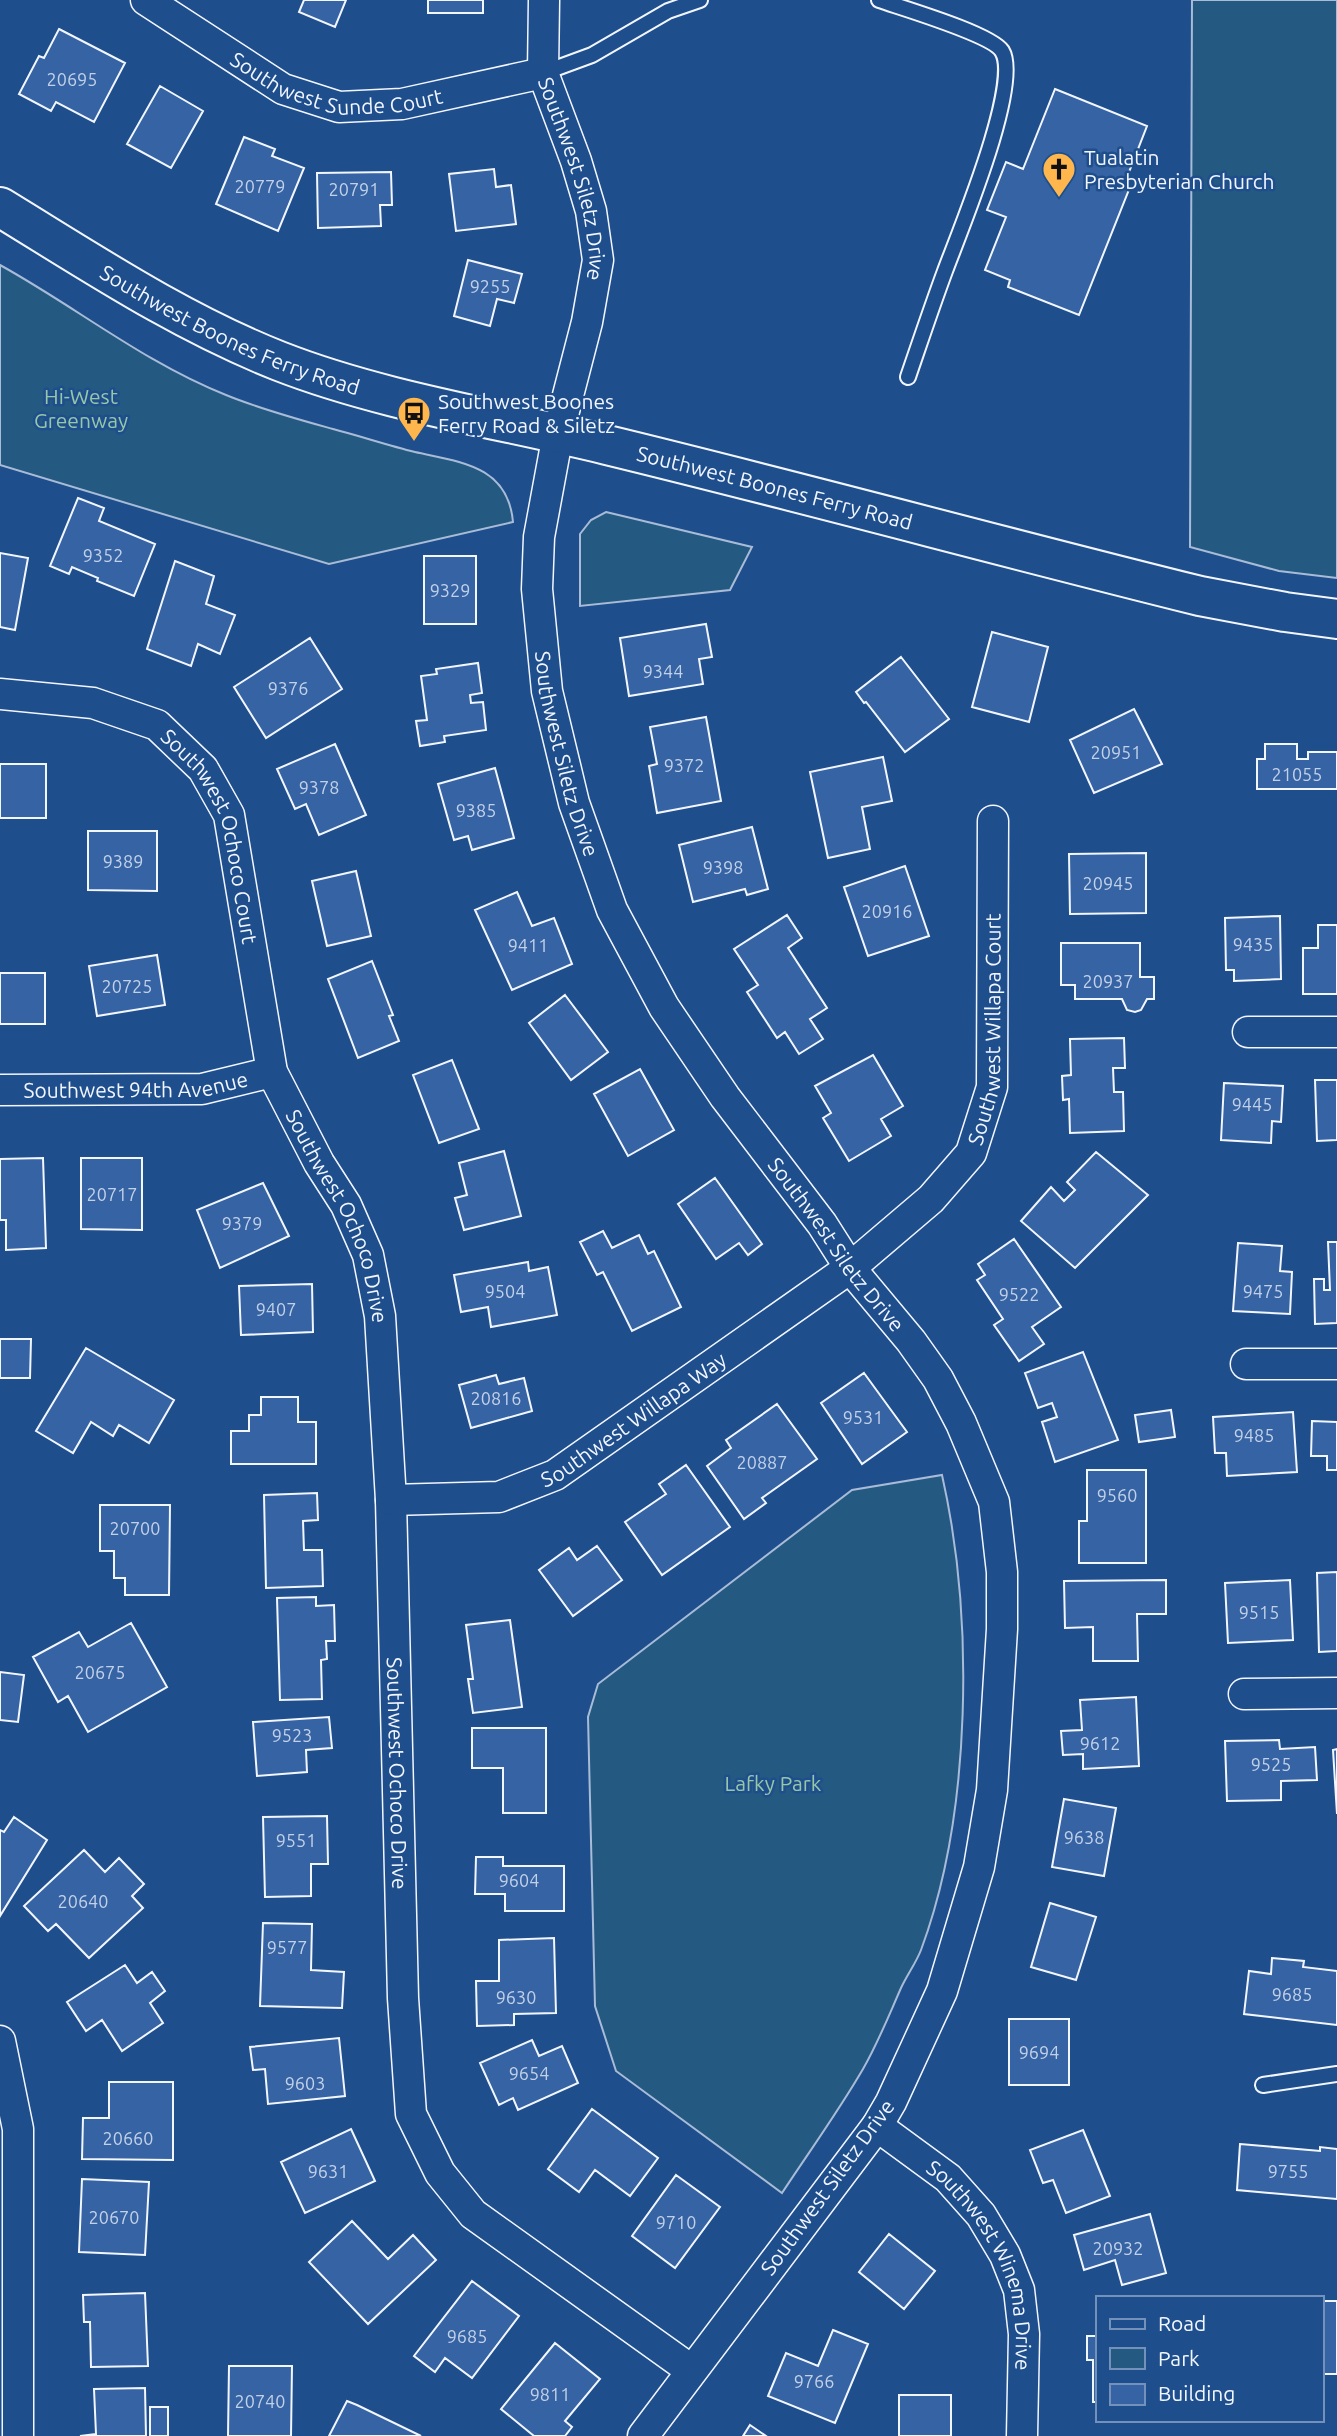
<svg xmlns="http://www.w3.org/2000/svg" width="1337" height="2436" font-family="Ubuntu,sans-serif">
	<rect width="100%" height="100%" fill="#1f4e8c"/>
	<path fill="#245a82" stroke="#a8bbd7" stroke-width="2" d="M1192,0H1337V578L1279,571L1190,547Z
		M0,265C76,307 145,363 226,395C260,409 297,419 333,429C360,436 387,445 415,452C459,462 508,465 513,522L329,564L0,465Z
		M606,512L752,547L730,590L580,606V534L591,520Z
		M942,1475C974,1617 972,1813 921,1950C916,1963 907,1975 901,1988C889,2015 878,2043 863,2069C838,2112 809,2152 782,2193L616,2071L595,2006L588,1717L598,1684L852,1490Z"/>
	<path fill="#3563a3" stroke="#f2f6ff" stroke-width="2" d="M304,0H346L335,27L299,12Z
		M428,0H483V13H428Z
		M59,29L125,63L94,122L56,102L51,111L19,94L39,56L44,58Z
		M160,86L203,111L171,168L127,144Z
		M1055,89L1147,126L1124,185L1130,187L1079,315L1008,287L1010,280L985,270L1006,217L987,210L1006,162L1023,169Z
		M244,137L275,149L272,156L304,168L278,231L216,204Z
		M494,169L496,187L511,185L516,224L456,231L449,174Z
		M391,172L392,205H380L381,226L318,228L317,173Z
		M468,260L522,274L514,303L497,299L490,326L454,316Z
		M78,498L104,508L99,521L155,544L134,596L97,581L98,578L72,567L69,574L50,566Z
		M0,553L28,558L15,630L0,627Z
		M424,556H476V624H424Z
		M175,561L214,576L206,604L235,615L220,654L198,644L191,666L147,649Z
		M706,624L712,657L699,659L703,684L629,696L620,638Z
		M992,632L1048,647L1029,722L972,707Z
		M310,638L342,689L266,738L234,687Z
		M901,657L949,719L905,752L866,702L864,703L856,692Z
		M478,663L482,693L470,695L471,703L483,702L486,730L444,736L445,742L420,746L416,721L427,720L421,676L437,674L436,669Z
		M1134,709L1162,764L1094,793L1070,740Z
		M706,717L721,801L657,813L649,766L657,764L650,727Z
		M335,744L366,815L319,835L306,804L295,809L277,769Z
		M1265,744H1297V759H1308V752H1337V789H1257V759H1265Z
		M883,757L892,801L862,807L870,849L828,858L810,772Z
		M0,764H46V818H0Z
		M495,768L514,838L472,850L468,836L454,840L438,784Z
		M752,827L768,889L747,895L745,889L693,902L679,845Z
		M88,831H157V891L88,890Z
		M1146,853V913L1070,914L1069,854Z
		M905,866L929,936L868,956L844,887Z
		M356,871L371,936L327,946L312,881Z
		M517,892L532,926L554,918L572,964L512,990L475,910Z
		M787,915L802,938L788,948L827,1008L810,1019L823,1039L799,1054L785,1032L777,1038L747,992L758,985L734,949Z
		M1280,916L1281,979L1234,981V970H1226L1225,918Z
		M1318,925H1337V994H1303V948H1318Z
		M1061,943H1140V977H1154V999H1147L1141,1010L1135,1012L1127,1010L1122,999H1075V985H1061Z
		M157,955L165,1005L97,1016L89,966Z
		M372,961L393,1015L389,1016L399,1041L358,1058L328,979Z
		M0,973H45V1024H0Z
		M565,995L608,1052L571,1080L529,1023Z
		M1124,1038L1125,1068H1113L1114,1092H1123L1124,1131L1070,1133L1069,1099L1063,1100L1062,1076L1071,1075L1070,1039Z
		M873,1055L903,1106L881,1119L891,1136L849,1161L823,1118L831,1113L815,1086Z
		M452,1060L479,1129L439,1143L413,1075Z
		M640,1069L674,1130L628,1156L594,1094Z
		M1315,1080H1337V1140L1317,1141Z
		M1224,1083L1283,1086L1281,1122L1272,1121L1271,1143L1221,1140Z
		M504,1151L521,1216L464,1230L455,1198L467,1195L459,1163Z
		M1096,1152L1148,1195L1075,1268L1021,1221L1051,1187L1064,1201L1075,1190L1067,1182Z
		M43,1158L46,1248L6,1250V1220H0V1159Z
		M81,1158H142V1230L81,1229Z
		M715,1178L762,1244L748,1255L739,1243L716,1259L678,1204Z
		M263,1183L289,1236L220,1268L197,1210Z
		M603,1231L612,1248L639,1235L648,1254L654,1251L681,1307L632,1331L603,1272L597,1275L580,1242Z
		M1014,1239L1061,1307L1032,1327L1044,1344L1019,1361L994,1325L1003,1319L977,1280L985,1275L978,1264Z
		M1328,1242H1337V1323L1315,1324L1314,1279H1324V1290H1330Z
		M1238,1243L1282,1246L1280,1271L1292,1272L1290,1314L1233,1311Z
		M528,1262L529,1271L548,1267L557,1315L491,1327L488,1307L461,1312L454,1275Z
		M312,1284L313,1332L241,1335L239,1286Z
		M0,1339H31L30,1378H0Z
		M86,1348L174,1400L149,1443L119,1425L113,1436L91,1422L73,1453L36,1431Z
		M1083,1352L1118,1440L1055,1462L1042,1422L1057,1417L1052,1403L1038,1408L1025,1373Z
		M864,1373L907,1432L862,1464L821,1403Z
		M496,1375L499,1384L524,1378L532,1411L471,1428L459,1385Z
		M261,1397H298V1422H316V1464H231V1431H249V1415H261Z
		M777,1404L817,1459L762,1498L766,1503L744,1519L707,1466L731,1448L726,1440Z
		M1171,1410L1175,1437L1139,1442L1135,1415Z
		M1293,1412L1297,1472L1227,1476L1226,1453H1215L1213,1417Z
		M1312,1421L1337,1422V1470H1327V1456H1311Z
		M686,1465L730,1527L662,1575L625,1522L666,1494L659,1484Z
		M1087,1470H1146V1563H1079V1521H1087Z
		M317,1493L318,1520L303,1521L304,1550H322L323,1586L266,1588L264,1495Z
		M100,1505H170L169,1595H125V1578H114V1551H100Z
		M597,1546L622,1580L573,1616L539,1570L569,1548L577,1560Z
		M1337,1572V1651L1319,1652L1317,1573Z
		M1166,1580V1614H1137L1138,1661H1093V1627L1065,1628L1064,1581Z
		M1290,1580L1293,1640L1228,1643L1225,1583Z
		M316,1597V1606L334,1605L335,1641H326L327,1659L321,1660L322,1699L280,1700L277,1598Z
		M510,1620L522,1707L473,1713L468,1679H473L466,1625Z
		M131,1623L167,1687L88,1732L68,1696L58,1702L33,1657L79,1632L88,1647Z
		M0,1672L24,1675L18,1722L0,1720Z
		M1136,1697L1139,1766L1083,1769V1754L1063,1755L1061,1731L1082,1730L1080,1700Z
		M329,1717L332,1748L306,1750L307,1772L257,1776L253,1722Z
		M472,1728H546V1813H503V1768H472Z
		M1279,1740L1280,1749L1315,1747L1317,1780L1281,1781V1800L1227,1801L1225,1741Z
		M1337,1749V1814L1333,1750Z
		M1064,1799L1116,1808L1104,1876L1052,1867Z
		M327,1816L328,1864H311V1896L265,1897L263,1817Z
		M14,1817L47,1840L0,1916V1830L4,1832Z
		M84,1850L105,1872L119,1858L144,1884L132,1896L143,1908L89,1958L56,1924L48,1931L24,1906Z
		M476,1857H503V1866H564V1911H505V1894H475Z
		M1050,1903L1096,1917L1076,1980L1031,1967Z
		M263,1923L312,1924L311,1970L344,1972L342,2008L260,2006Z
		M554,1938L556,2013L514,2014V2025L477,2026L476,1981H499V1940Z
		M1272,1958L1304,1961L1303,1967L1337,1971V2025L1244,2014L1249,1971L1271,1974Z
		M125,1965L137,1983L152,1972L165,1991L150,2003L163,2023L122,2051L102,2020L86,2031L67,2002Z
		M1009,2019H1069V2085H1009Z
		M339,2038L345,2096L268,2104L265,2069L253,2070L250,2047Z
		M532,2040L539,2056L562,2046L578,2083L518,2110L513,2098L499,2105L480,2063Z
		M109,2082H173V2160L82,2159L83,2118H109Z
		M592,2109L658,2158L630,2196L595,2170L579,2192L548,2169Z
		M351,2129L375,2181L305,2213L281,2162Z
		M1083,2130L1110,2196L1066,2213L1053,2180L1043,2183L1030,2150Z
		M1240,2144L1320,2151V2147L1337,2149V2199L1237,2190Z
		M676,2175L720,2207L675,2268L632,2236Z
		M82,2179L149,2182L145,2255L79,2252Z
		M1150,2214L1166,2273L1122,2285L1115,2260L1084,2270L1074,2235Z
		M352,2221L388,2259L413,2235L436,2260L368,2324L309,2262Z
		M889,2234L935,2271L904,2309L859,2272Z
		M472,2281L519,2316L472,2378L445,2358L435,2372L414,2356Z
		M145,2293L148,2366L91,2367L90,2322H84L83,2295Z
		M1321,2301H1337V2374H1321Z
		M833,2330L868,2344L835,2423L768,2396L786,2353L818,2366Z
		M1087,2336H1097V2402H1093V2360H1087Z
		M555,2343L600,2379L565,2421L572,2427L565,2436H534L501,2409Z
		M229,2366H292L291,2436H228Z
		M145,2388L146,2436H80L96,2434L94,2389Z
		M899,2395H951V2436H899Z
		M347,2401L357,2405L421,2436H329Z
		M150,2407H168V2436H150Z
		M750,2425L766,2436H743Z"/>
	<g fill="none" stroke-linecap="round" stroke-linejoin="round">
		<defs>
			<path id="service" d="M879,0C902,8 991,34 1002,51C1022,83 959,233 945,271C932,306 920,342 908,377
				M543,73L592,55L668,11L700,0
				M1263,2085L1337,2074"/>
			<g id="minor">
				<path id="s1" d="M146,0L283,89L339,107L402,104L543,73"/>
				<path id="s2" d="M544,0L543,73L576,161L591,211L598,260L587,322L558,434L539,537L537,589L547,691L574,803L612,910L664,1007L725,1097L822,1224L850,1268L911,1341L938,1379L961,1423L994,1502L1002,1572V1629L992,1790L979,1867L942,1991L891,2102L877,2126L643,2436"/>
				<path id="s3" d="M0,694L93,703L157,725L203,769L229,815L272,1072L319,1163L346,1205L368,1255L380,1316L391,1500L403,1998L411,2114L440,2173L473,2214L691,2370"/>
				<path d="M1248,1032H1337"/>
				<path id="s4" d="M0,1090L202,1089L272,1072"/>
				<path d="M1246,1364H1337"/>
				<path id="s5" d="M391,1500L499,1497L555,1475L850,1268L931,1199L971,1153L992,1087L993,821"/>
				<path d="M1244,1694L1337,1693"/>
				<path d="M0,2041L18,2129V2436"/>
				<path id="s6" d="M877,2126L948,2178L981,2215L1005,2255L1019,2290L1024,2334L1022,2436"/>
			</g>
			<g id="secondary">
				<path id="s7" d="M0,207C90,262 180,322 279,361C381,401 500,419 607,445C805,493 1002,547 1200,596L1285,612L1337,619"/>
			</g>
		</defs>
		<use href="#service" stroke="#f2f6ff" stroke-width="18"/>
		<use href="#minor" stroke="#f2f6ff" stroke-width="33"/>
		<use href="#secondary" stroke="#f2f6ff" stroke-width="42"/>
		<use href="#service" stroke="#1f4e8c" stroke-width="14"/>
		<use href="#minor" stroke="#1f4e8c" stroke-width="30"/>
		<use href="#secondary" stroke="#1f4e8c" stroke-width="38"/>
	</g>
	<defs>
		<symbol id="church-pin" viewBox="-11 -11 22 30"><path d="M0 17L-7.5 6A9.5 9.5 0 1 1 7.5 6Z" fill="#ffb74d" stroke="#1f4e8c"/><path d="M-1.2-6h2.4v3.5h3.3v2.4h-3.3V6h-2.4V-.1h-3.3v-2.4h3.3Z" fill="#111"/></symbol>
		<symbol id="bus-pin" viewBox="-11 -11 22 30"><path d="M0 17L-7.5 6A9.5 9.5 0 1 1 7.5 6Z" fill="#ffb74d" stroke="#1f4e8c"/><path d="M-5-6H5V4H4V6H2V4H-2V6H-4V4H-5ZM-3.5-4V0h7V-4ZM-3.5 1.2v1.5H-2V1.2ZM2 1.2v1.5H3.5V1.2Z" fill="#111"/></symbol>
	</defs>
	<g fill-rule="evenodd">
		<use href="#church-pin" x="1040" y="150" width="38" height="52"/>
		<use href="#bus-pin" x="395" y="394" width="38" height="52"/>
	</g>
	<g text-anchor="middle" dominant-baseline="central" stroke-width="5" stroke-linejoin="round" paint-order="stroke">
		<g font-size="18" fill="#c3d1e8">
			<text x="72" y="79">20695</text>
			<text x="260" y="186">20779</text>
			<text x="354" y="189">20791</text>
			<text x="490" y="286">9255</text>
			<text x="103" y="555">9352</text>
			<text x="450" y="590">9329</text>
			<text x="663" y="671">9344</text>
			<text x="288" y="688">9376</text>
			<text x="1116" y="752">20951</text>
			<text x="684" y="765">9372</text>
			<text x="1297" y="774">21055</text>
			<text x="319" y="787">9378</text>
			<text x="476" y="810">9385</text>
			<text x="123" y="861">9389</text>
			<text x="723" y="867">9398</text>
			<text x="1108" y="883">20945</text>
			<text x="887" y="911">20916</text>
			<text x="1253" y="944">9435</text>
			<text x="528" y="945">9411</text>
			<text x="1108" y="981">20937</text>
			<text x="127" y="986">20725</text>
			<text x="1252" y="1104">9445</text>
			<text x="112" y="1194">20717</text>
			<text x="242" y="1223">9379</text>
			<text x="505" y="1291">9504</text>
			<text x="1263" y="1291">9475</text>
			<text x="1019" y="1294">9522</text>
			<text x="276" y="1309">9407</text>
			<text x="496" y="1398">20816</text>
			<text x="863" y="1417">9531</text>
			<text x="1254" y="1435">9485</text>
			<text x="762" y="1462">20887</text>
			<text x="1117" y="1495">9560</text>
			<text x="135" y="1528">20700</text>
			<text x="1259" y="1612">9515</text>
			<text x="100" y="1672">20675</text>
			<text x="292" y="1735">9523</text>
			<text x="1100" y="1743">9612</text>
			<text x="1271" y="1764">9525</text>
			<text x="1084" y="1837">9638</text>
			<text x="296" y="1840">9551</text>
			<text x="519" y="1880">9604</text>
			<text x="83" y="1901">20640</text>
			<text x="287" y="1947">9577</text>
			<text x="1292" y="1994">9685</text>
			<text x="516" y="1997">9630</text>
			<text x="1039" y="2052">9694</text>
			<text x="529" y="2073">9654</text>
			<text x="305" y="2083">9603</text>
			<text x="128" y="2138">20660</text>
			<text x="328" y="2171">9631</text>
			<text x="1288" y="2171">9755</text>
			<text x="114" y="2217">20670</text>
			<text x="676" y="2222">9710</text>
			<text x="1118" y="2248">20932</text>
			<text x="467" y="2336">9685</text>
			<text x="814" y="2381">9766</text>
			<text x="550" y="2394">9811</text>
			<text x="260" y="2401">20740</text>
		</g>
		<g font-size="21" fill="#f2f6ff" stroke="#1f4e8c">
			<text stroke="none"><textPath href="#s1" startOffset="215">Southwest Sunde Court</textPath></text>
			<text stroke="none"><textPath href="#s2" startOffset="184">Southwest Siletz Drive</textPath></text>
			<text stroke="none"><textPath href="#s7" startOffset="262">Southwest Boones Ferry Road</textPath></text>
			<text stroke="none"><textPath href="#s7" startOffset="831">Southwest Boones Ferry Road</textPath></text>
			<text stroke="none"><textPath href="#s2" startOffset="772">Southwest Siletz Drive</textPath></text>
			<text stroke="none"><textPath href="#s3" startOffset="290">Southwest Ochoco Court</textPath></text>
			<text stroke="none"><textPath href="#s5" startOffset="822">Southwest Willapa Court</textPath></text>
			<text stroke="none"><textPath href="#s4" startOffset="136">Southwest 94th Avenue</textPath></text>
			<text stroke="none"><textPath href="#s3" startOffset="698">Southwest Ochoco Drive</textPath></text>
			<text stroke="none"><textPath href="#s2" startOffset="1339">Southwest Siletz Drive</textPath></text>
			<text stroke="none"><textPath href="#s5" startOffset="264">Southwest Willapa Way</textPath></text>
			<text stroke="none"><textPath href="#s3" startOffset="1265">Southwest Ochoco Drive</textPath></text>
			<text transform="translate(827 2187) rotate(-54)">Southwest Siletz Drive</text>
			<text stroke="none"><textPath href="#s6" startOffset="184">Southwest Winema Drive</textPath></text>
		</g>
		<g font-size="21" fill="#f2f6ff" stroke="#1f4e8c" text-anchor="start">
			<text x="1084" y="157">Tualatin<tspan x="1084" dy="24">Presbyterian Church</tspan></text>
			<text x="438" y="401">Southwest Boones<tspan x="438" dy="24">Ferry Road &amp; Siletz</tspan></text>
		</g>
		<g font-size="21" fill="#97c8a6" stroke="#1f4e8c">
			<text x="81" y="396">Hi-West<tspan x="81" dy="24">Greenway</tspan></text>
			<text x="773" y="1783">Lafky Park</text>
		</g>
	</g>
	<rect x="1096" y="2296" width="228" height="126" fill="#1f4e8c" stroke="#7391ba" stroke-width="2"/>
	<rect x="1110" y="2319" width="35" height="10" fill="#1f4e8c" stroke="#7391ba" stroke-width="2"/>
	<text x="1158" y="2331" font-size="21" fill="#f2f6ff">Road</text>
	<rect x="1110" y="2348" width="35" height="21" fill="#245a82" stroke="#7391ba" stroke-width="2"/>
	<text x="1158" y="2366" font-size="21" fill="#f2f6ff">Park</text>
	<rect x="1110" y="2384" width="35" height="21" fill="#3563a3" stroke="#7391ba" stroke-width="2"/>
	<text x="1158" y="2401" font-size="21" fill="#f2f6ff">Building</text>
</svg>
